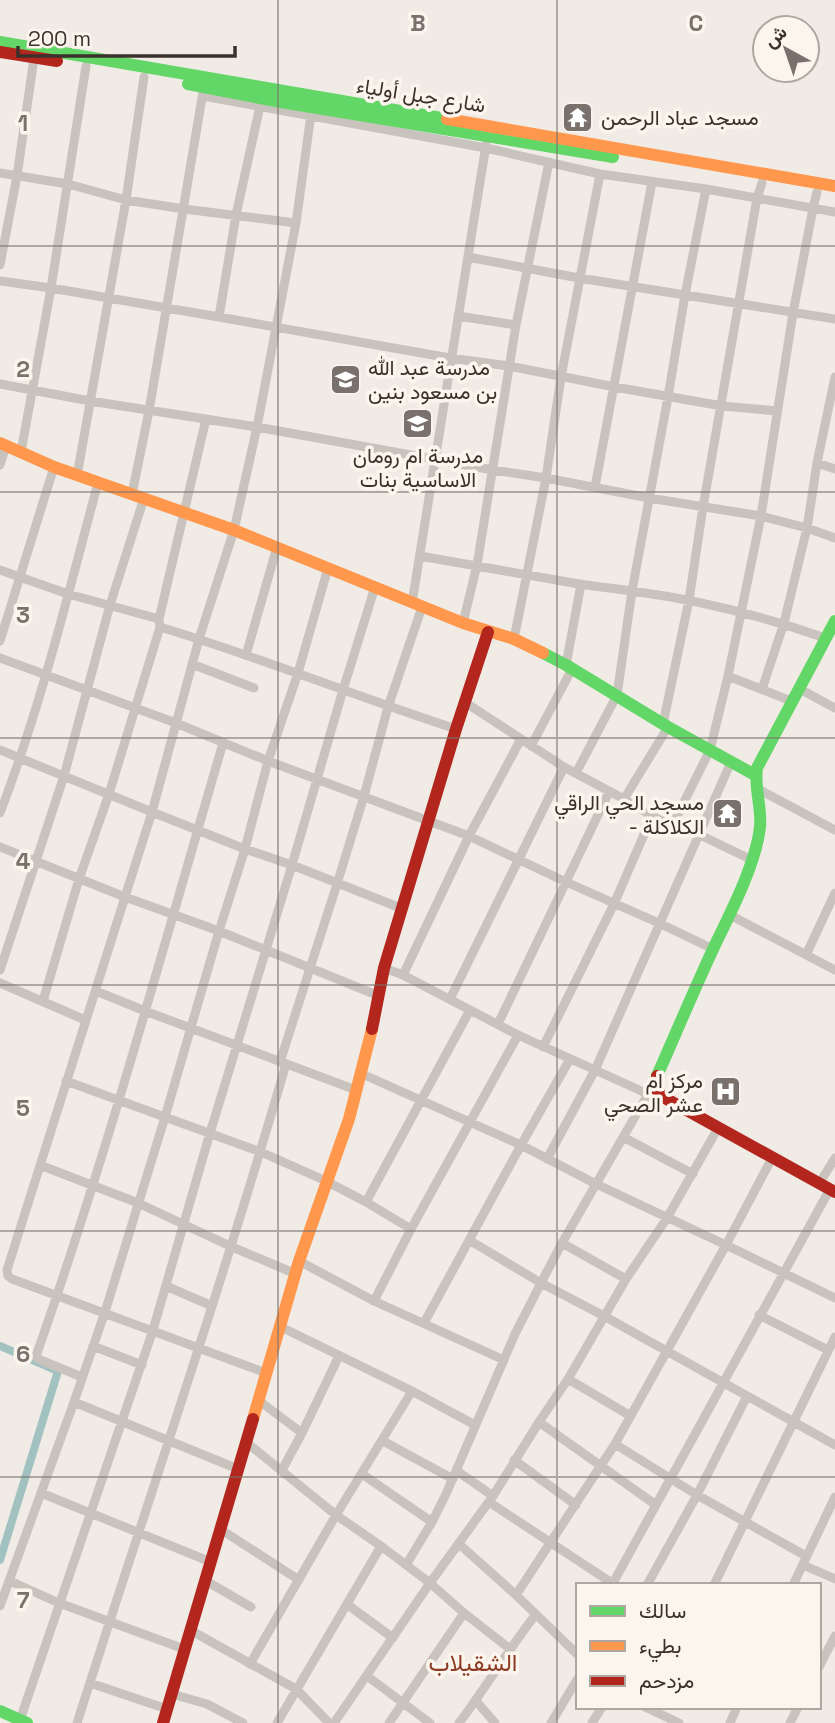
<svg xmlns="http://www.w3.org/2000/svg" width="835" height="1723" font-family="'Space Grotesk',Vazirmatn,sans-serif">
	<rect width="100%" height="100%" fill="#f0ebe5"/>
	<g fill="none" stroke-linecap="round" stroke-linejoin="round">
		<path stroke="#a1c2c1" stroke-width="8" d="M0,1346L58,1371L0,1560"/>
		<path stroke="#c9c3be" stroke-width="9" d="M203,96L486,148L600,174L706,189L835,212
			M0,173L68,184L126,200L184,209L296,223
			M468,257L579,278L835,319
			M0,265L17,176L34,58
			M0,281L51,288L219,317L450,358L509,366L615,387L722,406L777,411
			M458,316L516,325
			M219,317L236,215L260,106
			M0,384L90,401L257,427L493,470L546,478L649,498L761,516L807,528L835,538
			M21,452L51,288L86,66
			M817,463L835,469
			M0,465L6,446
			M77,476L126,200L144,77
			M595,487L652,182
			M132,494L149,411L203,92
			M420,556C473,565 526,575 579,584C597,587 615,588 632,591C699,600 763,616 825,638
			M0,570L68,594L159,619
			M412,603L486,145
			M463,623L477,565L516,325L549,162
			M160,627C260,657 357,697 456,729
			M514,639L546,478L561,377L600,174
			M0,641L54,467
			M246,655L277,547
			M0,658L176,723L268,761L469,836L566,882L661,924L713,949
			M192,664L254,688
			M566,665L581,584
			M728,676L791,701
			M798,688L835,708
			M762,689L784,623L807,528L817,463L835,377
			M466,703L564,767L624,799L652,816L672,826L698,834L752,860
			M663,724L689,600L703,507L757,198L762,183
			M531,746L572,669
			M0,750L152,812L245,849L292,865L403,909
			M576,773L617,695L632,591L668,397L685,295L706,189
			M756,788L835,830
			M624,799L668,727
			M0,813C41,706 68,594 98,483
			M672,826L710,750L728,676L761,516L793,313L813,208L817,192
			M0,847L125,897L219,931L379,996
			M730,915L835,970
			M806,955L835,893
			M384,968L403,975L518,1035L648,1094
			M0,970L64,776L110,605L144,498
			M403,975L469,836L521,739
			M0,983L85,1020
			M96,991L145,1011L356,1090
			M450,999L564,767
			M43,1001L79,879L109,794L160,627L159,619L206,419
			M498,1024L609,792
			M543,1047L614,904L652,816
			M280,1062L337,884L364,796L388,707L422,607
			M360,1073L521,1145L596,1184L726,1245L835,1298
			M66,1081L261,1152L326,1181L366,1202L470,1010
			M623,1137L693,1174
			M547,1159L595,1070L731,762
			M40,1165L138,1203L230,1246L296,1274
			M819,1184L835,1158
			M366,1202L411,1229
			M469,1240L541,1283L604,1316L835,1445
			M562,1243L626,1279
			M299,1261L374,1301L504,1360
			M166,1286L212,1306
			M374,1301L411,1229L518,1035
			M759,1315L828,1350
			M424,1323L521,1145L570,1059
			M281,1327L412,1391L475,1425
			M93,1346L142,1365
			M266,1373L12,1279L8,1276L7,1270L125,897L152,812L199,639L234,530L257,427L296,223L312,107
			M82,1377L38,1359L36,1356C107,1155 163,948 223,743
			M568,1379L629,1415
			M258,1400L302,1433
			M74,1402L238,1469
			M539,1422L656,1505
			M383,1441L453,1479
			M246,1442L336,1515L381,1546L430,1583L464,1613L510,1649
			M615,1444L697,1495L806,1556
			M514,1460L576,1505
			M282,1470L302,1433L339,1356
			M457,1471L493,1496
			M362,1474L432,1522
			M41,1493L211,1562
			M489,1502L615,1585
			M220,1529L299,1580
			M459,1544L516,1595L578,1655
			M406,1565L432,1522L446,1494L515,1334L541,1283L562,1243L648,1094L656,1089
			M803,1565L835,1579
			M10,1581L59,1603L184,1649
			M206,1581L251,1607
			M613,1583L830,1189
			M647,1585L697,1495L747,1396
			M714,1585L835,1337
			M793,1585L835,1497
			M516,1595L615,1444L726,1245L772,1158
			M348,1605L393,1638
			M0,1606L74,1402L105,1312L165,1117L219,931L245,849L268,761L298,673L328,568
			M190,1630L296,1689L329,1723
			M250,1664L336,1515L412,1391
			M819,1667L835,1636
			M367,1676L430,1723
			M90,1683L167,1709
			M172,1694L207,1704L243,1723
			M476,1701L495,1723
			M645,1707L679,1723
			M20,1720L153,1330L210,1133L292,865L343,690L375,587
			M77,1723C147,1504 222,1285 286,1064
			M277,1723L381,1546
			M334,1723L430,1583L493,1496L539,1422L568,1379L626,1279L667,1218L718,1128
			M389,1723L464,1613
			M459,1723C486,1687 509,1649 536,1614
			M551,1723L578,1678
			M592,1723L602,1707
			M730,1723L737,1707
			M790,1723L798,1707"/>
		<path stroke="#63d668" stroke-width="12" d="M0,42L447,119
			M188,84L281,102L613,157
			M543,653L566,665L668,727L755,775
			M657,1076C676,1033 694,990 714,947C730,914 756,864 760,827C762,807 754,789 757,768L835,621
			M0,1711L27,1723"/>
		<path stroke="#ff974d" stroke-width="12" d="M447,119L835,186
			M0,443L54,467L234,530L463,623L514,639L543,653
			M253,1419L299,1261L349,1119L372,1029"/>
		<path stroke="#b3261e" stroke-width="12" d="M0,52L57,61
			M372,1029L384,968L456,729L488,632
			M657,1076L656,1089L663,1097L835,1192
			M163,1723L253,1419"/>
	</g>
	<path fill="none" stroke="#7a716c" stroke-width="2" stroke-opacity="0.55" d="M278,0V1723M557,0V1723M0,246H835M0,492H835M0,738H835M0,985H835M0,1231H835M0,1477H835"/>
	<defs>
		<symbol id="temple-square" viewBox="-11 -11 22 22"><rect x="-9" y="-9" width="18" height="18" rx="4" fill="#7a716c" stroke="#fbf5ee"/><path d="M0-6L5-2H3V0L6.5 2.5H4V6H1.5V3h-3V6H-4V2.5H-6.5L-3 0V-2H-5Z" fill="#fff"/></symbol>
		<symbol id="school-square" viewBox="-11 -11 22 22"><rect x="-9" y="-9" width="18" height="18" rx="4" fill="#7a716c" stroke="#fbf5ee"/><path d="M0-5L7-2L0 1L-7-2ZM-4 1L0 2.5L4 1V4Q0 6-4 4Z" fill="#fff"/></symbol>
		<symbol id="hospital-square" viewBox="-11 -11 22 22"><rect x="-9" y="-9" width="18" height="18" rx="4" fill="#7a716c" stroke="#fbf5ee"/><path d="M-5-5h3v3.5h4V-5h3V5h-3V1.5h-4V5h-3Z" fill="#fff"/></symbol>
	</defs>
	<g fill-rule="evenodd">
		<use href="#temple-square" x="560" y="100" width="35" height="35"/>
		<use href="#school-square" x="328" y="362" width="35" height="35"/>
		<use href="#school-square" x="400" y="406" width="35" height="35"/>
		<use href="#temple-square" x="710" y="796" width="35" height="35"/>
		<use href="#hospital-square" x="708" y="1074" width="35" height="35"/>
	</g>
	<g text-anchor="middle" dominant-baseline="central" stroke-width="7" stroke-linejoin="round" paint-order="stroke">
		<g font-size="21" fill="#3b302b" stroke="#fbf5ee">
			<text transform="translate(421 95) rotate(9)">شارع جبل أولياء</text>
		</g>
		<g font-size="21" fill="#3b302b" stroke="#fbf5ee" text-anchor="start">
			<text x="601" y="117">مسجد عباد الرحمن</text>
			<text x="368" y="367">مدرسة عبد الله<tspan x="368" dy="24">بن مسعود بنين</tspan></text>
			<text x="418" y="455" text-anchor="middle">مدرسة ام رومان<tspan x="418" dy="24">الاساسية بنات</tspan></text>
			<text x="704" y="802" text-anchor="end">مسجد الحي الراقي<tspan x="704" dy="24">- الكلاكلة</tspan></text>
			<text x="703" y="1080" text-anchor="end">مركز ام<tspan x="703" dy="24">عشر الصحي</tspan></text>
		</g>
		<g font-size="24" fill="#8c3b22" stroke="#fbf5ee">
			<text x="473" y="1662">الشقيلاب</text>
		</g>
	</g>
	<g font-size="23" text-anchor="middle" font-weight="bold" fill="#7a716c" stroke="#fbf5ee" stroke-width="7" stroke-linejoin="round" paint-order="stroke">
		<text x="418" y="31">B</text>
		<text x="696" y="31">C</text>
		<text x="23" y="131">1</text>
		<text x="23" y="377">2</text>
		<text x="23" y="623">3</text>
		<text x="23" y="869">4</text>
		<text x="23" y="1116">5</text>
		<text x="23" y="1362">6</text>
		<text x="23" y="1608">7</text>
	</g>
	<rect x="576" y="1583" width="245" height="126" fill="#fbf5ee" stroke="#aea6a0" stroke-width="2"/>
	<rect x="590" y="1606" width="35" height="10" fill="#63d668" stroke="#aea6a0" stroke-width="2"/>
	<text x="639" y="1618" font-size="21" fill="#3b302b">سالك</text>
	<rect x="590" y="1641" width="35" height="10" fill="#ff974d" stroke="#aea6a0" stroke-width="2"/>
	<text x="639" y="1653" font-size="21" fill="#3b302b">بطيء</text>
	<rect x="590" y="1676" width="35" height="10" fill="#b3261e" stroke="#aea6a0" stroke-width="2"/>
	<text x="639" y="1688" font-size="21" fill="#3b302b">مزدحم</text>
	<g transform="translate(786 49) rotate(320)"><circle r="33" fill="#fbf5ee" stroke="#aea6a0" stroke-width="2"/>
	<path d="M0-5L12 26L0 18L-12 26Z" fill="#7a716c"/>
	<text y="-10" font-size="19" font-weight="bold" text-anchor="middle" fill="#3b302b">ش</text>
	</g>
	<path d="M18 46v10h217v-10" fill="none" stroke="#3b302b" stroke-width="3.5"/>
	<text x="28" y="46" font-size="21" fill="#3b302b" stroke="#fbf5ee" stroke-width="5" paint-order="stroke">200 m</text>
</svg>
